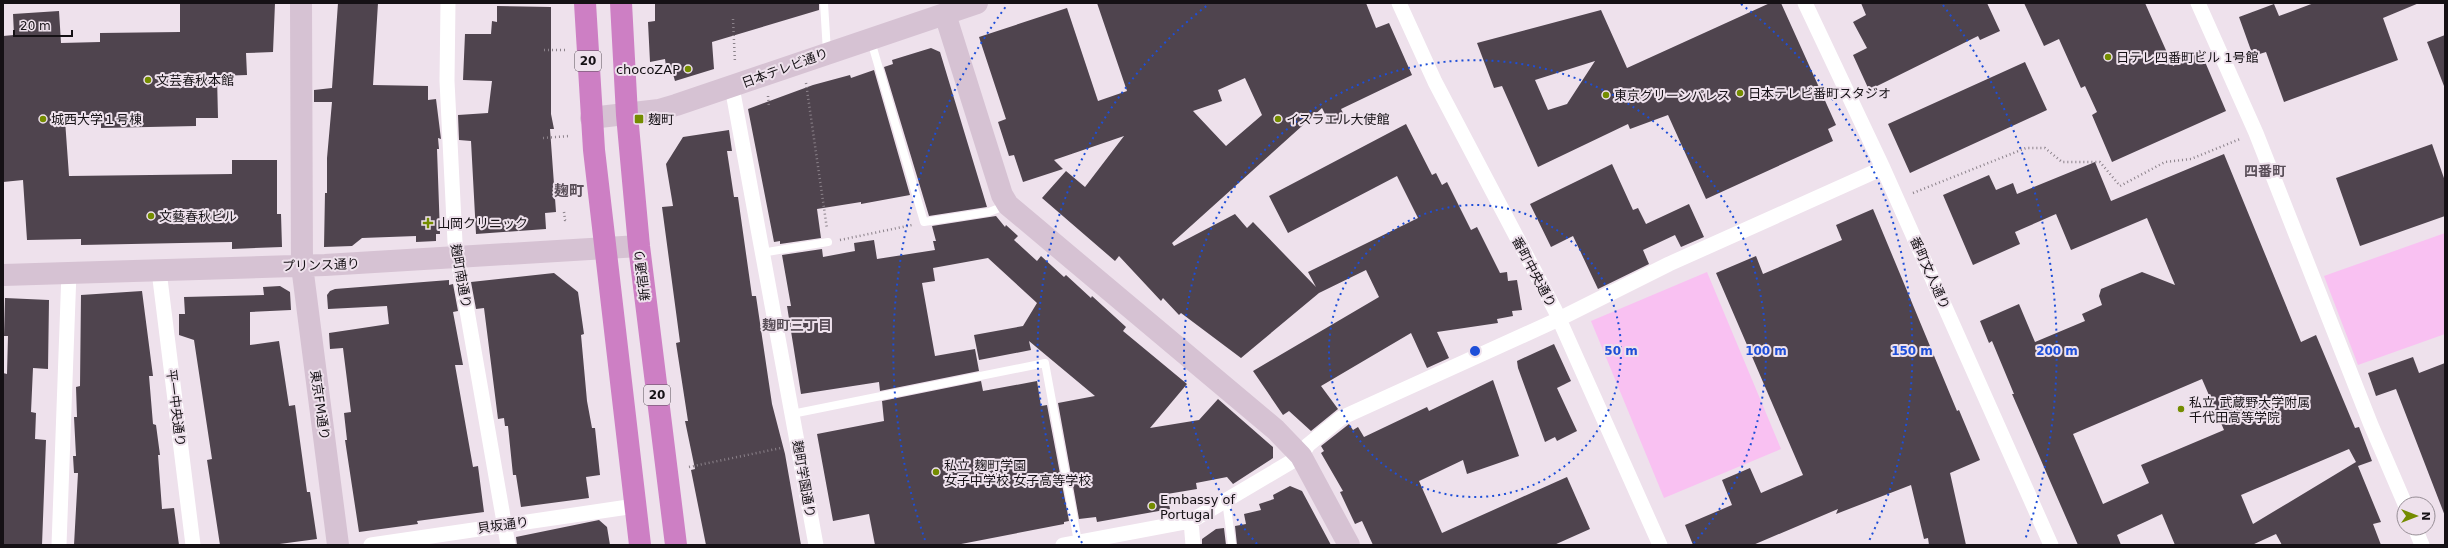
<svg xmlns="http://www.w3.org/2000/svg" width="2448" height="548" font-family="'DejaVu Sans','Noto Sans JP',sans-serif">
	<rect width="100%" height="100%" fill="#eee1ec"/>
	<path fill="#f9c1f2" d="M2445,233V334L2358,365L2324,276Z
		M1707,272L1781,449L1664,498L1591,321Z"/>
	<path fill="#4f444e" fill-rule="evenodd" d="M180,3H275L273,52L246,53L247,75L217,76L218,118H196V126L101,128V120H65L69,176L232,174V160H277V214H281L282,247L232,249V242L81,245V239L27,240L23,180L3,182V36L14,35L13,14L59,11L61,43L100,42V33L180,32Z
		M338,3H378L373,85L428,86V100L436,99L441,139L438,138L439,149H437L440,234H436V241L416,242V236L362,238L352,246L324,247L325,193H327V158L332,102H314V90L332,88Z
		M655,3H819V10L712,42L714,69L675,81L673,74L667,73L665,59L650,62L648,22L655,21Z
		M1097,3H1366L1376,28L1389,23L1412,75L1341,109L1345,117L1330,124L1322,108L1172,243L1174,246L1235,214L1247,228L1253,222L1316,287L1308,272L1418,218L1397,176L1288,233L1269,196L1406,124L1432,175L1436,173L1442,185L1447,182L1471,230L1477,227L1500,273L1507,272L1508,281L1517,280L1522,310L1512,311L1513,316L1497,319L1498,323L1437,332L1449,358L1427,368L1411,333L1321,386L1338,409L1311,431L1289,411L1283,415L1253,371L1379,297L1366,270L1319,293L1241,358L1181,313L1179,315L1163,298L1161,301L1119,256L1115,261L1042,198L1066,171L1085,187L1124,136L1054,160L1063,169L1023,182L1014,155L1009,156L998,122L1006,119L979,37L1067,8L1098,101L1127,91ZM1245,78L1262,115L1226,146L1193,111L1222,101L1218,90Z
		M1770,3H1781L1836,125L1828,129L1833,141L1706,199L1668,115L1630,129L1628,124L1538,167L1502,86L1494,88L1477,43L1601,10L1627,68ZM1595,61L1567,104L1548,110L1535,80Z
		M1861,3H1987L2000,31L1980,40L1978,36L1869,90L1853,55L1867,48L1853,22L1866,15Z
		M2024,3H2145L2173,66L2200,50L2226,111L2112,162L2092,115L2097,112L2085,86L2081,88L2059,39L2044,46Z
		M2314,3H2419L2383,18L2398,60L2284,102L2266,52L2253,56L2239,17L2274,4L2279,16Z
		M497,6L551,7V114L554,129H550L556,212L545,213L546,229L476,234L471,141L459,140L458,115L488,113L492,81L463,80L465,34H491L492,21L497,22Z
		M2445,35V86H2444L2427,42Z
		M931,48L940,52L987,207L929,216L884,67L893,64L892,60Z
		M2025,62L2047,110L1910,173L1888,124Z
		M874,70L910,195L861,204V202L817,209L821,238L780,244V241L774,242L748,109L813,85L850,75L851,78Z
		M729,130L732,151H727L734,197H738L752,296H756L772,404L785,454L801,545H706L691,470L695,469L685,421H688L676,343L680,342L662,207L673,206L666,164L683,137Z
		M2432,144L2445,181V216L2360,246L2336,178Z
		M2224,154L2301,342L2316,335L2355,428L2359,427L2372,461L2358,466L2381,522L2373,524L2381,545H2282L2276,534L2252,545H2175L2162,514L2117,535L2121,545H2078L2012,394H2014L1992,341L1989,343L1980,321L2019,304L2035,342L2085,321L2082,314L2102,305L2099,296L2101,289L2142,272L2175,285L2147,218L2071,250L2056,214L2015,232L2020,244L1973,265L1943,195L1989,175L1996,190L2013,183L2017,194L2095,162L2111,201ZM2202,379L2224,430L2141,465L2149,483L2103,504L2073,434ZM2349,449L2356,462L2253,524L2241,495Z
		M1612,164L1633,210L1638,208L1646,224L1689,204L1704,237L1681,247L1675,235L1643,250L1649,264L1598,289L1573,236L1551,247L1530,204Z
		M1873,209L1957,411L1959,410L1980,460L1950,473L1966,545H1929L1928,538L1924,539L1911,485L1836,514L1838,509L1753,545H1693L1685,525L1732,505L1722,480L1750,468L1761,493L1803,475L1716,273L1756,256L1763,274L1842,240L1836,225Z
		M996,216L1005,227L1006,225L1018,236L1014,240L1037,261L1041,256L1064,277L1066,275L1091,298L1092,296L1126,327L1123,331L1187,384L1150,428L1199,420L1218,399L1273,447V458L1233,484L1227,477L1196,483L1197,489L1167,494L1170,509L1097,522L1096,517L1079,519L1058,403L1095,396L1029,341L1031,350L979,360L974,335L1023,326L1037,303L988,258L933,268L935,281L922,283L935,356L975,349L979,371L880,391L879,382L801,394L787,306H791L782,255L822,249L823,257L855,251L854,243L874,240L877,259L935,250L933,241H936L932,226Z
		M554,273L578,292L584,334L581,335L587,401L592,428H595L600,475L586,477L589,498L521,507L516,475H513L508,426H505L504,418L498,419L484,308L476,309L471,282Z
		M449,280V285L453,284L458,311L453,312L463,365H455L473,467L478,466L484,512L417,521L418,524L359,532L345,440H347L344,413L351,412L343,348L330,349L329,333L389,324L387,306L328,309L327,295L330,291L335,289Z
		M280,286L290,292L291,310L250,312V345L279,341L289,406L295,405L307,492H310L317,539L272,545H220L207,460L212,459L194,340L179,335V314H185L184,297L264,295L263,287Z
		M142,291L153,376H149L153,424L156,425L160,455H158L162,509L174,508L179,545H74L78,473H74L73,456H76L74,417H77L76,387L80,386L81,295Z
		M5,298L49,300L48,369L33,368L31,412L36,413L35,439L46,440L42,545H3V373L7,374L8,336H4Z
		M1554,344L1571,381L1557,388L1577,431L1557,441L1555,437L1545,442L1518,368L1517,361Z
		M2413,357L2419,373L2445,363V516L2396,389L2376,396L2368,373Z
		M1493,380L1519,456L1467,474L1463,460L1419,481L1442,533L1567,477L1590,529L1554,545H1373L1362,521L1355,524L1340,492L1343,491L1321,453L1324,451L1321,446L1349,424L1353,430L1358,427L1364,437L1427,407L1429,411Z
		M981,381L983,391L1037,381L1041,406L1047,405L1069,521L1064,522V524L956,545H875L869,514L833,521L817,434L884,421L882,401Z
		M1290,486L1302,491L1331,545H1237L1235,526L1246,524L1244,514L1261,510L1259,504L1274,499L1273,495Z
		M599,520L607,527L610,545H517L516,537Z
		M1224,528L1226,545H1202V539L1216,529Z"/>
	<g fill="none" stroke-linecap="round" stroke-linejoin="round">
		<path stroke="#8b828a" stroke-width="2.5" stroke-dasharray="1 3" stroke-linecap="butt" d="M733,19L735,63
			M544,50H566
			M806,83L827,229
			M768,96L769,107
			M543,138L569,136
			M1913,193L2026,148H2045L2062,162H2100L2120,186L2165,162L2191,159L2240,139
			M564,212L565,220L568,222
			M840,240L912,225
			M689,467L781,448"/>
		<path stroke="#fff" stroke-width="8" d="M824,3L827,52
			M871,41L924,222L989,212L1007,205
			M761,253L828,242
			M792,414L1045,363L1078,542
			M1226,500L1232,545"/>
		<path stroke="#fff" stroke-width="15" d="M448,3L447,81L455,242L508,545
			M1399,3L1435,82L1555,310L1660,545
			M1805,3L1883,168L2051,545
			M2198,3L2256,133L2371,425L2405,504
			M732,87L816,545
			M159,271L193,545
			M1191,521L1193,545
			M2415,528L2422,545
			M59,545L69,272
			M371,545L635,506
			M1063,545L1191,521L1301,456L1308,445L1341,418L1559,319L1669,264L1883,168"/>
		<path stroke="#d6c2d3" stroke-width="22" d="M301,3L302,266L338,545
			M945,14L1002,195L1008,205L1276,430L1301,456L1349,545
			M591,118L659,110L676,105L977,3
			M3,275L325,265L639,246"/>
		<path stroke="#cd7fc4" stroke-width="22" d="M585,3L594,150L640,545
			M621,3L627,115L639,246L676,545"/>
	</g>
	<g fill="none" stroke="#1d4ed8" stroke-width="2" stroke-dasharray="2 4">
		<circle cx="1475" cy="351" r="146"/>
		<path d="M1257 544A291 291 0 1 1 1693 544"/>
		<path d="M1082 543A437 437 0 0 1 1209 4M1741 4A437 437 0 0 1 1868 543"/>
		<path d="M925 540A582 582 0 0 1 1007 5M1943 5A582 582 0 0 1 2025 540"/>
	</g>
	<g fill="#748c00" stroke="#eee1ec" stroke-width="1.5">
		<circle cx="2108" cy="57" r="4"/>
		<circle cx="688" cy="69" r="4"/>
		<circle cx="148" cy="80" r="4"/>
		<circle cx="1740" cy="93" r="4"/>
		<circle cx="1606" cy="95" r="4"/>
		<circle cx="43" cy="119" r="4"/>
		<rect x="634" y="114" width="10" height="10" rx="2"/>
		<circle cx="1278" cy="119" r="4"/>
		<circle cx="151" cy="216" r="4"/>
		<path d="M426 217h4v4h4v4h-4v4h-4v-4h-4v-4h4z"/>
		<circle cx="2181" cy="409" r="4"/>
		<circle cx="936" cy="472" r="4"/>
		<circle cx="1152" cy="506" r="4"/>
	</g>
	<g text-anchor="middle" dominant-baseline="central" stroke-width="4" stroke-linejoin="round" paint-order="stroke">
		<g fill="#eee1ec" stroke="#564f56" stroke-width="1">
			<rect x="575" y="51" width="26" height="20" rx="3"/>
			<rect x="644" y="385" width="26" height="20" rx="3"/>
		</g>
		<g font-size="12" font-weight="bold" fill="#151115">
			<text x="588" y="61">20</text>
			<text x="657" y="395">20</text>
		</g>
		<g font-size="13" fill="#151115" stroke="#eee1ec" text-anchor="start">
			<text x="2116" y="57">日テレ四番町ビル 1号館</text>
			<text x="680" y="69" text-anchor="end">chocoZAP</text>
			<text x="156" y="80">文芸春秋本館</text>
			<text x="1748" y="93">日本テレビ番町スタジオ</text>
			<text x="1614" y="95">東京グリーンパレス</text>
			<text x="51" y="119">城西大学１号棟</text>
			<text x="648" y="119">麹町</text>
			<text x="1286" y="119">イスラエル大使館</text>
			<text x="159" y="216">文藝春秋ビル</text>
			<text x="437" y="223">山岡クリニック</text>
			<text x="2189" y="402">私立 武蔵野大学附属<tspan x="2189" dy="15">千代田高等学院</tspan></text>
			<text x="944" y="465">私立 麹町学園<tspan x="944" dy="15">女子中学校 女子高等学校</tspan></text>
			<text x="1160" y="499">Embassy of<tspan x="1160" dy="15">Portugal</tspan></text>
		</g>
		<g font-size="13" fill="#151115" stroke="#eee1ec">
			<text transform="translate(785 68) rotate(-20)">日本テレビ通り</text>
			<text transform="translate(321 265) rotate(-2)">プリンス通り</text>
			<text transform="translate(1534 272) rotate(62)">番町中央通り</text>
			<text transform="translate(1930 273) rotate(66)">番町文人通り</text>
			<text transform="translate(642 275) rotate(-97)">新宿通り</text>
			<text transform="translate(461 276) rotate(80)">麹町南通り</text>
			<text transform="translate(320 405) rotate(82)">東京FM通り</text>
			<text transform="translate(176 408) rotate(83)">平一中央通り</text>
			<text transform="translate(804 479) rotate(80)">麹町学園通り</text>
			<text transform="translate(503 525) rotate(-8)">貝坂通り</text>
		</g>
		<g font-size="14" font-weight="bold" fill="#5a4f59" stroke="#eee1ec">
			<text x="2265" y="171">四番町</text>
			<text x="797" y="325">麹町三丁目</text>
		</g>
		<g font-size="15" font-weight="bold" fill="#5a4f59" stroke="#eee1ec">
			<text x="569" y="191">麹町</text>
		</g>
	</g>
	<circle cx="1475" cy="351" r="6" fill="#1d4ed8" stroke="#eee1ec" stroke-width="2"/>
	<g font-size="12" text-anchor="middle" font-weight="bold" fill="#1d4ed8" stroke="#eee1ec" stroke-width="4" stroke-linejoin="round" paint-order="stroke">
		<text x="1621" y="355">50 m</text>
		<text x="1766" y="355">100 m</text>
		<text x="1912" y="355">150 m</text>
		<text x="2057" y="355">200 m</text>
	</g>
	<rect width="2448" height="548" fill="none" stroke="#151115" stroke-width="8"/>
	<g transform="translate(2416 516) rotate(90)"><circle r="19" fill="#eee1ec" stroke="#978e96"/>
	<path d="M0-3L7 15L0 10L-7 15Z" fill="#748c00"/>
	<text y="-6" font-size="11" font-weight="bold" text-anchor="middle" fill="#151115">N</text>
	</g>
	<path d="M14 30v6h58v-6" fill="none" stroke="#151115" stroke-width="2"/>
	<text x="20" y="30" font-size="12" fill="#151115" stroke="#eee1ec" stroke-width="3" paint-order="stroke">20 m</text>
</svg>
